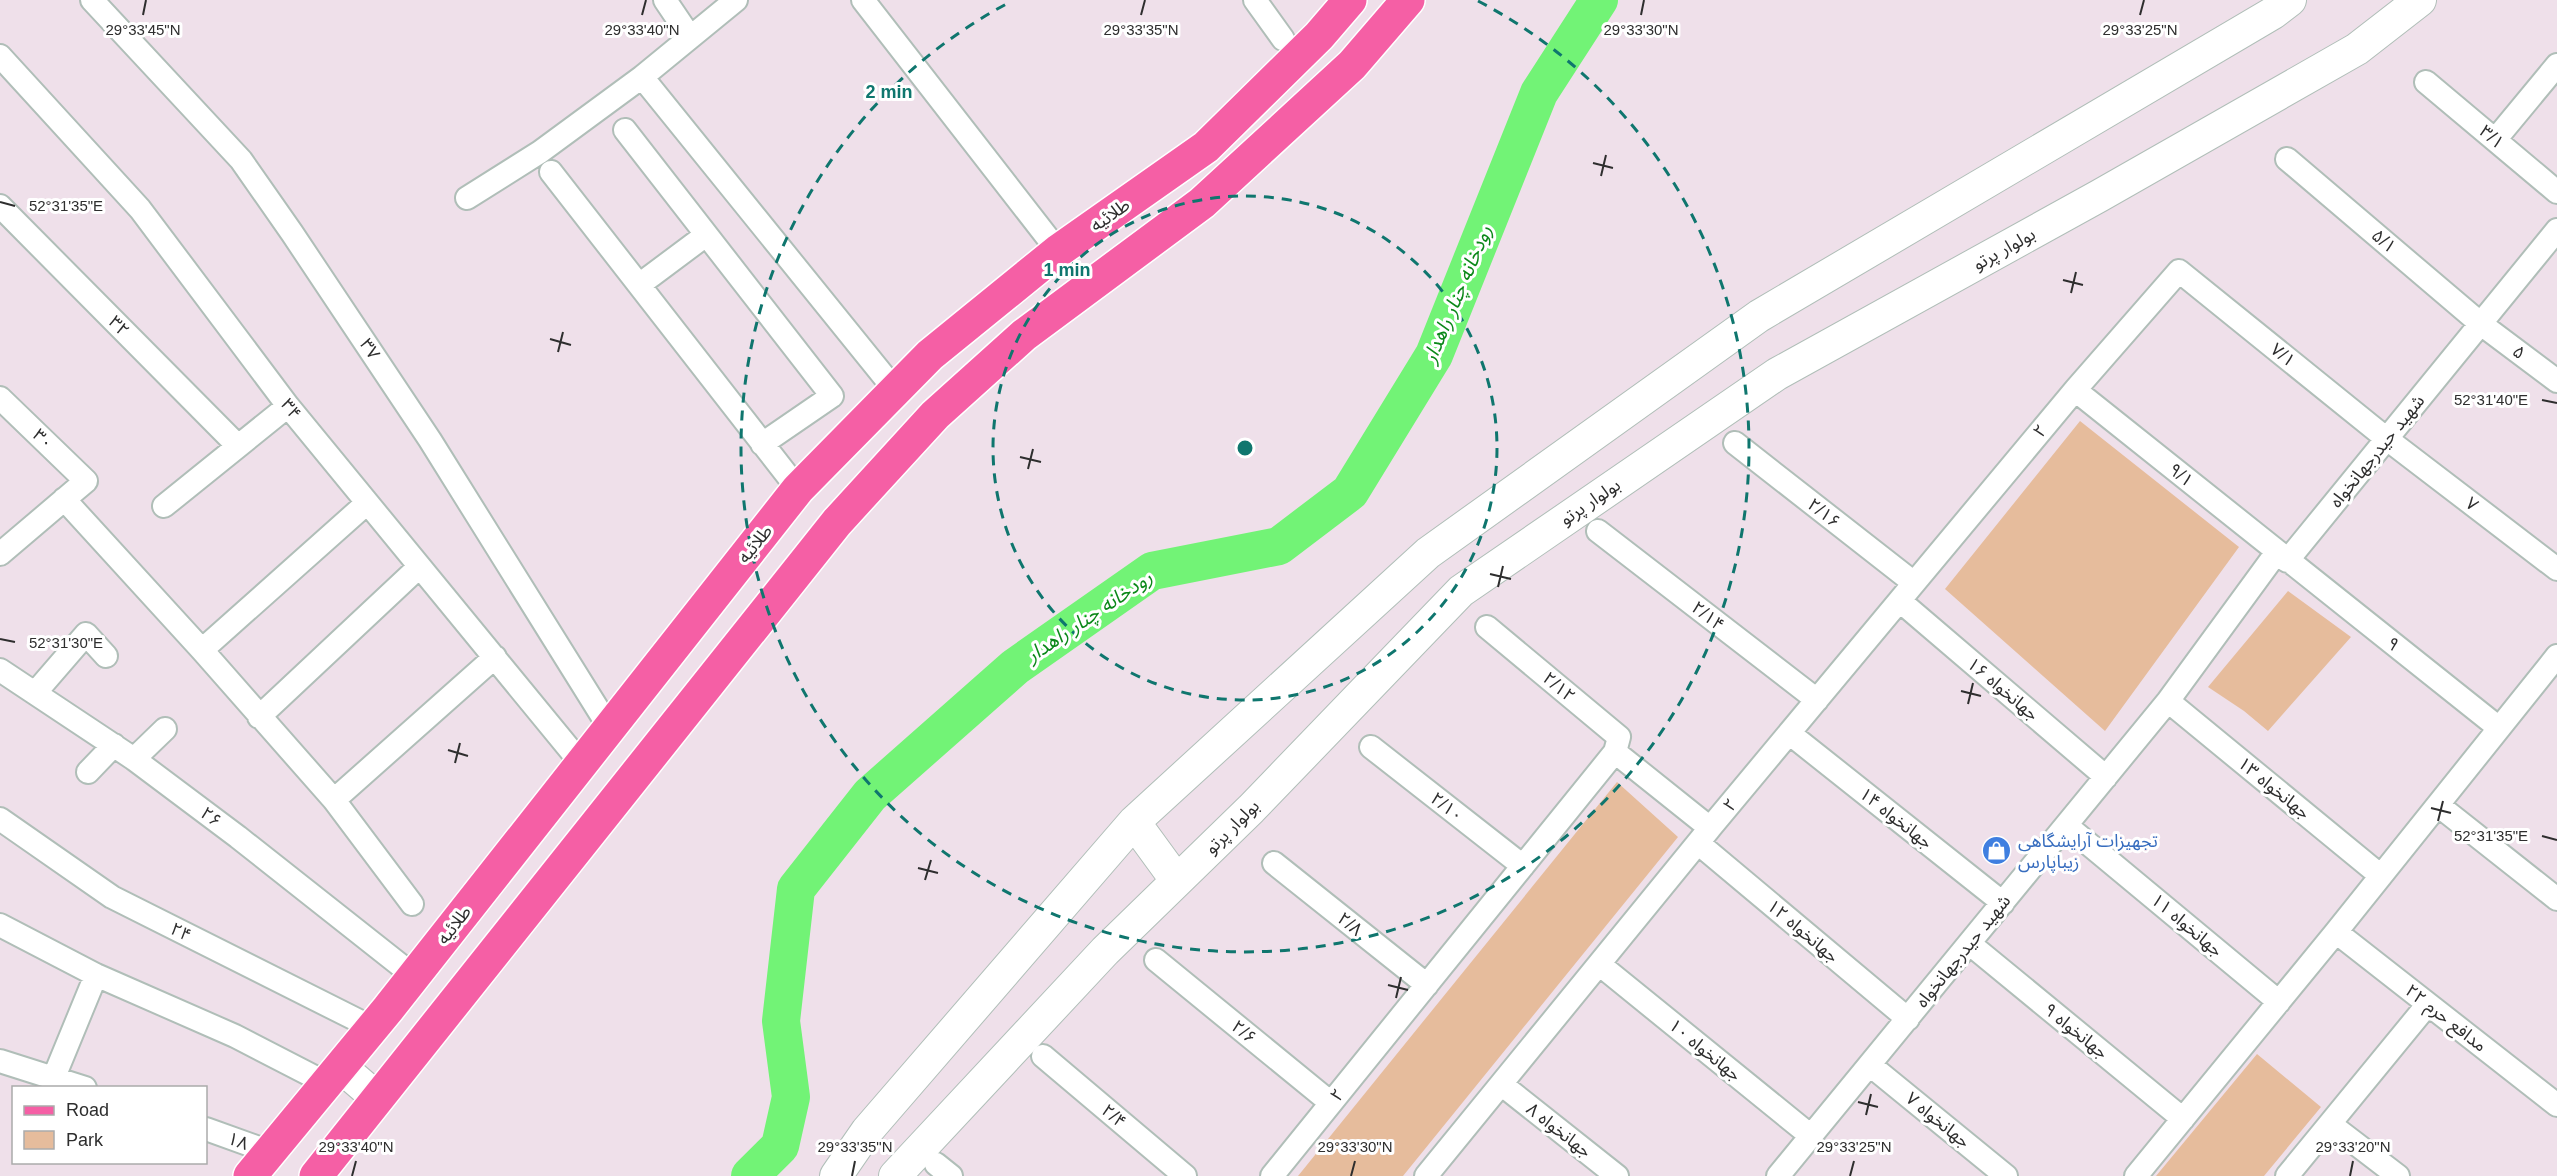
<svg xmlns="http://www.w3.org/2000/svg" width="2557" height="1176" font-family="Helvetica,'Noto Sans Arabic',sans-serif">
	<rect width="100%" height="100%" fill="#efe0ea"/>
	<path fill="#e6bc9c" d="M2080,421L2239,547L2105,731L1945,589Z
		M2288,591L2351,637L2268,731L2244,711L2208,687Z
		M1617,782L1678,837L1403,1176H1298Z
		M2257,1054L2321,1107L2264,1176H2156Z"/>
	<g fill="none" stroke-linecap="round" stroke-linejoin="round">
		<path stroke="#72f376" stroke-width="38" d="M750,1176L780,1146L791,1097L781,1021L796,889L870,795L1015,667L1152,571L1279,546L1350,492L1434,355L1539,93L1599,0"/>
		<defs>
			<path id="street" d="M92,0L241,160L292,233L430,440L609,727
				M665,0L690,37
				M863,0L1058,251
				M1255,0L1283,39
				M0,56L140,209L288,406L581,763
				M642,77L895,390
				M2426,82L2557,192
				M625,130L832,396L762,444
				M2495,140L2557,65
				M2287,159L2481,324L2557,381
				M551,172L798,489
				M467,198L540,152L642,77L736,0
				M0,206L238,446
				M639,285L706,235
				M2075,390L2499,728
				M0,398L86,481L0,554
				M1735,443L1914,583
				M64,499L202,650L334,800L412,904
				M164,506L288,406
				M1598,531L1817,700
				M2287,561L2557,230
				M1900,601L2106,777
				M1487,627L1619,737L1615,752
				M202,650L367,503
				M0,670L134,759L238,837L414,976
				M35,693L86,634L106,656
				M2168,701L2381,876
				M259,717L419,567
				M1789,733L2003,903
				M1371,747L1523,866
				M134,759L165,729
				M88,772L114,745
				M334,800L495,657
				M2438,805L2557,899
				M0,819L112,897L373,1028
				M2067,826L2279,1002
				M1698,843L1908,1019
				M1274,863L1427,985
				M0,925L96,975L235,1036L328,1084
				M2336,932L2557,1105
				M1970,944L2183,1119
				M1156,960L1331,1103
				M1599,964L1811,1136
				M1043,1056L1185,1176
				M0,1061L85,1088
				M1870,1065L2006,1176
				M54,1077L96,975
				M1501,1084L1617,1176
				M2330,1124L2398,1176
				M206,1129L270,1152
				M936,1164L951,1176
				M1272,1176L1615,752L1710,828L2075,390L2179,271L2387,439L2557,569
				M1426,1176L1710,828
				M1778,1176L2168,701L2277,552
				M2136,1176L2336,932L2557,656
				M2287,1176L2428,1004"/>
			<path id="secondary" d="M1134,822L1177,881
				M341,1067L377,1098
				M836,1176L867,1131L1134,822L1428,553L1759,316L2273,13L2290,0
				M895,1176L1105,951L1251,809L1461,591L1777,374L2099,196L2357,49L2420,0"/>
			<path id="primary" d="M250,1176L388,1009L798,489L930,355L1058,251L1206,147L1319,36L1350,0
				M316,1176L837,522L935,415L1024,335L1202,203L1352,65L1408,0"/>
		</defs>
		<use href="#street" stroke="#b0beb8" stroke-width="26"/>
		<use href="#secondary" stroke="#b0beb8" stroke-width="34"/>
		<use href="#primary" stroke="#fff" stroke-width="36"/>
		<use href="#street" stroke="#fff" stroke-width="22"/>
		<use href="#secondary" stroke="#fff" stroke-width="32"/>
		<use href="#primary" stroke="#f55fa5" stroke-width="33"/>
	</g>
	<path fill="none" stroke="#2e2e2e" stroke-width="2" d="M143,15L146,0M642,15L646,0M1141,15L1145,0M1641,15L1644,0M2140,15L2144,0M1593,163L1613,168M1601,176L1606,155M0,202L15,206M2063,280L2083,285M2071,293L2076,272M550,339L571,345M558,352L563,332M2542,400L2557,403M1020,457L1041,462M1028,469L1033,449M1490,574L1511,579M1498,587L1503,566M0,639L15,642M1961,691L1981,696M1968,704L1973,683M448,750L468,756M455,763L460,743M2431,808L2451,813M2438,821L2443,801M2542,836L2557,840M918,868L938,873M925,880L931,860M1388,985L1408,990M1396,998L1401,977M1858,1102L1878,1107M1866,1115L1871,1094M352,1176L356,1161M852,1176L855,1161M1351,1176L1355,1161M1850,1176L1854,1161M2350,1176L2353,1161"/>
	<g fill="none" stroke="#0f766e" stroke-width="3" stroke-dasharray="10 8">
		<circle cx="1245" cy="448" r="252"/>
		<path d="M1478 1A504 504 0 1 1 1012 1"/>
	</g>
	<defs>
		<symbol id="shop-disc" viewBox="-11 -11 22 22"><circle r="9.5" fill="#3f7fe0" stroke="#fff"/><path d="M-5-2.5h2.3a2.7 3.5 0 0 1 5.4 0H5L5.5 6h-11ZM-1.5-2.5h3a1.5 2.3 0 0 0-3 0Z" fill="#fff"/></symbol>
	</defs>
	<g fill-rule="evenodd">
		<use href="#shop-disc" x="1980" y="834" width="33" height="33"/>
	</g>
	<g text-anchor="middle" dominant-baseline="central" stroke-width="6" stroke-linejoin="round" paint-order="stroke">
		<g font-size="18" fill="#2e2e2e" stroke="#fff">
			<text transform="translate(2492 137) rotate(40)">۳/۱</text>
			<text transform="translate(1110 215) rotate(-35)">طلائیه</text>
			<text transform="translate(2384 241) rotate(40)">۵/۱</text>
			<text transform="translate(2004 249) rotate(-29)">بولوار پرتو</text>
			<text transform="translate(119 326) rotate(45)">۳۲</text>
			<text transform="translate(370 349) rotate(56)">۳۷</text>
			<text transform="translate(2519 352) rotate(37)">۵</text>
			<text transform="translate(2283 355) rotate(39)">۷/۱</text>
			<text transform="translate(291 409) rotate(52)">۳۴</text>
			<text transform="translate(2040 431) rotate(-50)">۲</text>
			<text transform="translate(43 439) rotate(44)">۳۰</text>
			<text transform="translate(2377 451) rotate(-51)">شهید حیدرجهانخواه</text>
			<text transform="translate(2181 475) rotate(39)">۹/۱</text>
			<text transform="translate(1590 502) rotate(-34)">بولوار پرتو</text>
			<text transform="translate(2472 504) rotate(37)">۷</text>
			<text transform="translate(1824 513) rotate(38)">۲/۱۶</text>
			<text transform="translate(755 544) rotate(-51)">طلائیه</text>
			<text transform="translate(1708 616) rotate(38)">۲/۱۴</text>
			<text transform="translate(2393 644) rotate(38)">۹</text>
			<text transform="translate(1559 687) rotate(40)">۲/۱۲</text>
			<text transform="translate(2003 689) rotate(40)">جهانخواه ۱۶</text>
			<text transform="translate(2274 788) rotate(39)">جهانخواه ۱۳</text>
			<text transform="translate(1730 805) rotate(-50)">۲</text>
			<text transform="translate(1447 807) rotate(38)">۲/۱۰</text>
			<text transform="translate(211 817) rotate(37)">۲۶</text>
			<text transform="translate(1896 818) rotate(38)">جهانخواه ۱۴</text>
			<text transform="translate(1232 827) rotate(-45)">بولوار پرتو</text>
			<text transform="translate(1350 924) rotate(38)">۲/۸</text>
			<text transform="translate(454 925) rotate(-52)">طلائیه</text>
			<text transform="translate(2187 925) rotate(40)">جهانخواه ۱۱</text>
			<text transform="translate(1803 931) rotate(40)">جهانخواه ۱۲</text>
			<text transform="translate(181 932) rotate(27)">۲۴</text>
			<text transform="translate(1963 951) rotate(-51)">شهید حیدرجهانخواه</text>
			<text transform="translate(2446 1018) rotate(38)">مدافع حرم ۲۲</text>
			<text transform="translate(2076 1031) rotate(39)">جهانخواه ۹</text>
			<text transform="translate(1244 1032) rotate(39)">۲/۶</text>
			<text transform="translate(1705 1050) rotate(39)">جهانخواه ۱۰</text>
			<text transform="translate(1337 1095) rotate(-51)">۲</text>
			<text transform="translate(1114 1116) rotate(40)">۲/۴</text>
			<text transform="translate(1938 1120) rotate(39)">جهانخواه ۷</text>
			<text transform="translate(1559 1130) rotate(38)">جهانخواه ۸</text>
			<text transform="translate(238 1141) rotate(19)">۱۸</text>
		</g>
		<g font-size="18" fill="#366cbe" stroke="#fff" text-anchor="start">
			<text x="2018" y="841">تجهیزات آرایشگاهی<tspan x="2018" dy="21">زیباپارس</tspan></text>
		</g>
		<g font-size="20" font-style="italic" fill="#0b8819" stroke="#fff">
			<text transform="translate(1457 294) rotate(-67)">رودخانه چنار راهدار</text>
			<text transform="translate(1089 616) rotate(-34)">رودخانه چنار راهدار</text>
		</g>
	</g>
	<g font-size="15" text-anchor="middle" fill="#2e2e2e" stroke="#fff" stroke-width="6" stroke-linejoin="round" paint-order="stroke">
		<text x="143" y="35">29°33'45"N</text>
		<text x="642" y="35">29°33'40"N</text>
		<text x="1141" y="35">29°33'35"N</text>
		<text x="1641" y="35">29°33'30"N</text>
		<text x="2140" y="35">29°33'25"N</text>
		<text x="66" y="211">52°31'35"E</text>
		<text x="2491" y="405">52°31'40"E</text>
		<text x="66" y="648">52°31'30"E</text>
		<text x="2491" y="841">52°31'35"E</text>
		<text x="356" y="1152">29°33'40"N</text>
		<text x="855" y="1152">29°33'35"N</text>
		<text x="1355" y="1152">29°33'30"N</text>
		<text x="1854" y="1152">29°33'25"N</text>
		<text x="2353" y="1152">29°33'20"N</text>
	</g>
	<circle cx="1245" cy="448" r="9" fill="#0f766e" stroke="#fff" stroke-width="3"/>
	<g font-size="18" text-anchor="middle" font-weight="bold" fill="#0f766e" stroke="#fff" stroke-width="6" stroke-linejoin="round" paint-order="stroke">
		<text x="889" y="98">2 min</text>
		<text x="1067" y="276">1 min</text>
	</g>
	<rect x="12" y="1086" width="195" height="78" fill="#ffffff" stroke="#ababab" stroke-width="1.5"/>
	<rect x="24" y="1106" width="30" height="9" fill="#f55fa5" stroke="#ababab" stroke-width="1.5"/>
	<text x="66" y="1116" font-size="18" fill="#2e2e2e">Road</text>
	<rect x="24" y="1131" width="30" height="18" fill="#e6bc9c" stroke="#ababab" stroke-width="1.5"/>
	<text x="66" y="1146" font-size="18" fill="#2e2e2e">Park</text>
</svg>
